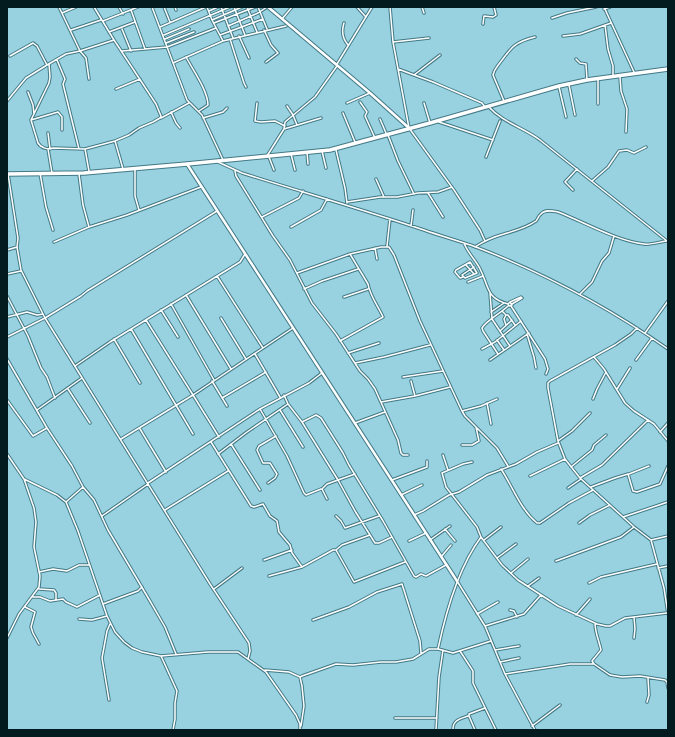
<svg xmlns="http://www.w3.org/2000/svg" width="675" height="737" font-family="Merriweather,serif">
	<rect width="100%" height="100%" fill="#98d1df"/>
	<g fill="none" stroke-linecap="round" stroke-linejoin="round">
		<defs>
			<path id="minor" d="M59,7L80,51L86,58L89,79
				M94,7L114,40
				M119,7L123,14
				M152,7L187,100L202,115L223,160
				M164,7L170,22
				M175,7L176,10
				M207,7L212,20L223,41
				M221,7L233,38
				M234,7L245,35
				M247,7L257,32
				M258,7L267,29
				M357,7L366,17
				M390,7L393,42L409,128L454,190L480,230L485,241
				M422,7L424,13
				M604,7L634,72
				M604,9L610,7
				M131,10L145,49
				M209,11L218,7
				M62,13L76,7
				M552,18L567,13L596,7
				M282,19L292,7
				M212,20L242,7
				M103,21L138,7
				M214,23L255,7
				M344,23C341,32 343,39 348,45
				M483,24L484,16L493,17L496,15L494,7
				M605,25L608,49L613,66V76
				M228,26L258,13L267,7
				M160,27L206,7
				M122,29L131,51
				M71,30L101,20
				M264,30L271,45L278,53L266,62
				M109,32L135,22
				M164,35L230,7
				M220,35L263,19
				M239,36L249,58
				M563,36L580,34L611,23
				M165,39L189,29
				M230,39L244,83L246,87
				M393,42L429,38
				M166,43L194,32
				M122,51L167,47L216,28
				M10,56L33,43L37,46L47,65
				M186,57C193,70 208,91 208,105L199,111
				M576,59L580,63L586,64L587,80
				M57,60L65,79L63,84L79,149
				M173,63L223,41L286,26
				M337,64L372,7
				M398,69L433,82L482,103L485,107
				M414,75L440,55
				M620,77L621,91L627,109L626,132
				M598,80V104
				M569,85L575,115
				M559,87L566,117
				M116,89L140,79
				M28,92L33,105L34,114
				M7,101L26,78L47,65L66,54L80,51L114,40L156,104L161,116L160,118L153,122L139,128L129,135L115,141L85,149L53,148C48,150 41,148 38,143L31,120L49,83L50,77L49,64
				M504,101L493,75C494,70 496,68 499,64C511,48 514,42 535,37
				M360,102L367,112L365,116L375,138
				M257,103L255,121L261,122L275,121L285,126
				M347,103L370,93
				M424,103L430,123
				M287,106L293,115L297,125
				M489,107C502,122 524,128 540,140L667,241
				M171,112L176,123L180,128
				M343,113L355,142
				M161,118L189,103
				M203,118L223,112L227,108
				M380,119L386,133
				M31,120L58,112L62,117V130
				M439,122L493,140
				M284,129L321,118
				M48,133L50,149
				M388,135L398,161L414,194
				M115,141L123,169
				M48,149L52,173
				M85,149L89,171
				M336,150L345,188L347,203
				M322,151L326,168
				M307,152L308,164
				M291,154L295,170
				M267,156L284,129L285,122L315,97L337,66
				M269,157L274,170
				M486,157L500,121
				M218,162L242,173C302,192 364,210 424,230C441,236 459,241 476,247C544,273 608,307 668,349
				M135,169V196L139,210
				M235,171L236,176L273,236L290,260L312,303L336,334L360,371L368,379L375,389L398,440L401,453L403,455H408
				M40,173L46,207L53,230
				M8,174L18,238L17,247L21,270L45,318L210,584L249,643L250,651L248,659
				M79,174L83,205L89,227
				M376,179L384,197
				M592,181L608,167L619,151L627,150L634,153L646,147
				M573,190L565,182L577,169
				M428,193L443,217
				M347,202L380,197H397L418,193L438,192L452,187
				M262,217L299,198L303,191
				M411,226L413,210
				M291,227L321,210L327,199
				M54,242L89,227L127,215L201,187
				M464,243C468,254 477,261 481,271C489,287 486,298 508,304L509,306L512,305L510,302L508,304
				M387,246L390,219
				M475,247C484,241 493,237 504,234C514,231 526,228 536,221C538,219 538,216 541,214C545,209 553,211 558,212C584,222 617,241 644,244C651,245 659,242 666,241
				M375,248L377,259
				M7,250L17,247
				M466,265L474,274
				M297,273L350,254L381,247H389L394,255L420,321L462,411L465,416L497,448L508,466
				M7,274L21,271
				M217,276L263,348L293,328
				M463,277L460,278L455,272L456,270L470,262L477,273L465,278L462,275L474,267
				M468,282L483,276
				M304,289L322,281L358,269
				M490,293L492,319L510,346
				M580,294L592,282L602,261L609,253L614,236
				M186,295L231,369
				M7,296L28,336L41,368L47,377L55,398
				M344,297L368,289
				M510,302L521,297L522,298L512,304
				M171,304L214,380
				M511,306L545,359L548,369L546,374
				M161,310L178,337
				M502,311L506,315L504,319L506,325
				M491,312L504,303
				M506,315H508L515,325
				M7,317L27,312L37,315L43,314
				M221,318L246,359
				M637,328L631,334L615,345L550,381L548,383V388L558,441L565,459L580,478L634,527L651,540L664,588L668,614
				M131,329L193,434
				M500,331L512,320
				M645,333L668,301
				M527,334L534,357L536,368
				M7,337L45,318L81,296L87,291L217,211
				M114,339L140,383
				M497,340L504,350
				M340,341L383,317C378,306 370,296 368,284L350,254
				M482,349L495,342L521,321
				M348,353L379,343
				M255,354L280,397
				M498,354L483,331L482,328C488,319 500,314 508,306
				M594,357L604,369L625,403L634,411L654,424L668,441
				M7,359L47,428
				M490,360L529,333
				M636,360L652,338
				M355,363L384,357L430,345
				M75,366L110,342L240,262L245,254
				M403,377L443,371
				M212,381L227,406
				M411,381L415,396
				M68,389L90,423
				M617,389L630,368
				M284,395L288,404L302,422L316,415L321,418L343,453L349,465L383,521L414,576L416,577L421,574L426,576L446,565
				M222,398L266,372
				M593,399L597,389L606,372
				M7,400L33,436L47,428L72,466L83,487L66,502
				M381,402L415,396L450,387
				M487,403L491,424
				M260,409L287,456L304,493L306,495L321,489
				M37,410L82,378
				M280,410L303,447
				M462,411L481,406L497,399
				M302,422L338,480L355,474
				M355,423L385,412
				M140,429L166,472
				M660,432L668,423
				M219,437L193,395L263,348
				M121,439L193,395L146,320
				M558,441L572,431L590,413
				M211,442L251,506L254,507L263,504L270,516L277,521L279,532L290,545L292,553L302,567
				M231,444L260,490
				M462,445H472L479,441L476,427
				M7,454L24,479L34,508L36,522L34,547L40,576L39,587L19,614L7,638
				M218,454L247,432L288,404
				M443,455L448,470
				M472,462L463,464L442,473L446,487L477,527L481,537L502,565L518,580L558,606L597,624L606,626H610L625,618L667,613
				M571,467L592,450L594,445L606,435
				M501,469C513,487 520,509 537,523H540L569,503L593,490
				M629,474L649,466
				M530,476L565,459
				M580,478L602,465L648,420
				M24,479L57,495L66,502L78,531L107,616L115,632L124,642L132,648L142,652L161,656L208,652H238L266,672L296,715L300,724V730
				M392,480L427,467V461
				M148,483L260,409L309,383L322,373
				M268,483L275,478L277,474L270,463H263L257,450L259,446L276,436
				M83,487L94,500L108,530L150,601L165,627L176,654
				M591,487L615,478L628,474L633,491L637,492L660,484L668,466
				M568,488L581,479
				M401,495L422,485
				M327,499L322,489L327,484L338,480L355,511L375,543H379L392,537
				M165,510L228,471
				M414,515L423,511L449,495L459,492L487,475L516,464L537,452L558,443
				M102,516L148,484
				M336,516L341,521L345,528L379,516
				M623,517L668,502
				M579,523L590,515L610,505
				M445,529L455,541
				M430,540L450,526
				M484,540L501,527
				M651,540L668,536
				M409,541L426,533
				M336,550L342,545L370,535
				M441,557L451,545
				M497,558L516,544
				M264,560L292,550
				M556,561L621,537L634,527
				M658,568L668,566
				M39,572L53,569L67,571L79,565H89
				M511,573L528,559
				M269,576L302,567L333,550H336L354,582L405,562
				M457,581L485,626L505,674L535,730
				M589,583L601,577L657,564
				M528,586L539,578
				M39,589L54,590L56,593V600
				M214,589L242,568
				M33,597H40L50,601L63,599L66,602L77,607L100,595
				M103,604L138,591L142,587
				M25,607L35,612L31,627L33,633L39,644
				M510,610L514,611L517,617
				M477,614L498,602
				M576,615L590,599
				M634,617L635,629L634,638
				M79,619L92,620L107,616
				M313,620L349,607L377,592L402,584L420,641L421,653
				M485,626L524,614L541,595
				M438,649C446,611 458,568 481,537
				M495,650L519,646
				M460,651L473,671V683L496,730
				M161,656L177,691L175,703V719L173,730
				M500,662L519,658
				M594,664L610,675L622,677L640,676L665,680L667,682L668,688
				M265,670L289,672L300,677
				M505,674L570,664H594L592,661L601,650C599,640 595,633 595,623
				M109,700L102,658L107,631L110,624
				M647,702L649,695L648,678
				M395,718H437
				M301,726L304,706L302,686L300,677L302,676L336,664L353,665L381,662H396L413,659L429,649H438L453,653L491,641
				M532,726L560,705
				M453,729C453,720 460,719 468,716
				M436,730L439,677L443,650
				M475,730L469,716V714L485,708"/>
			<path id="tertiary" d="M268,7L370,93L409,128
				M187,164L457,581"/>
			<path id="primary" d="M7,174L84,173L187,164L330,150L430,123L559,86L587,80L668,69"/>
		</defs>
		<use href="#minor" stroke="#427986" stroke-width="3.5"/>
		<use href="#tertiary" stroke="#427986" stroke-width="4.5"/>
		<use href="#primary" stroke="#427986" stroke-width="5.5"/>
		<use href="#minor" stroke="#fff" stroke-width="1.5"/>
		<use href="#tertiary" stroke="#fff" stroke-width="2.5"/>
		<use href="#primary" stroke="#fff" stroke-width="3.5"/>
	</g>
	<rect width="675" height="737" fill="none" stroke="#031a1f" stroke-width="16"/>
</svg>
